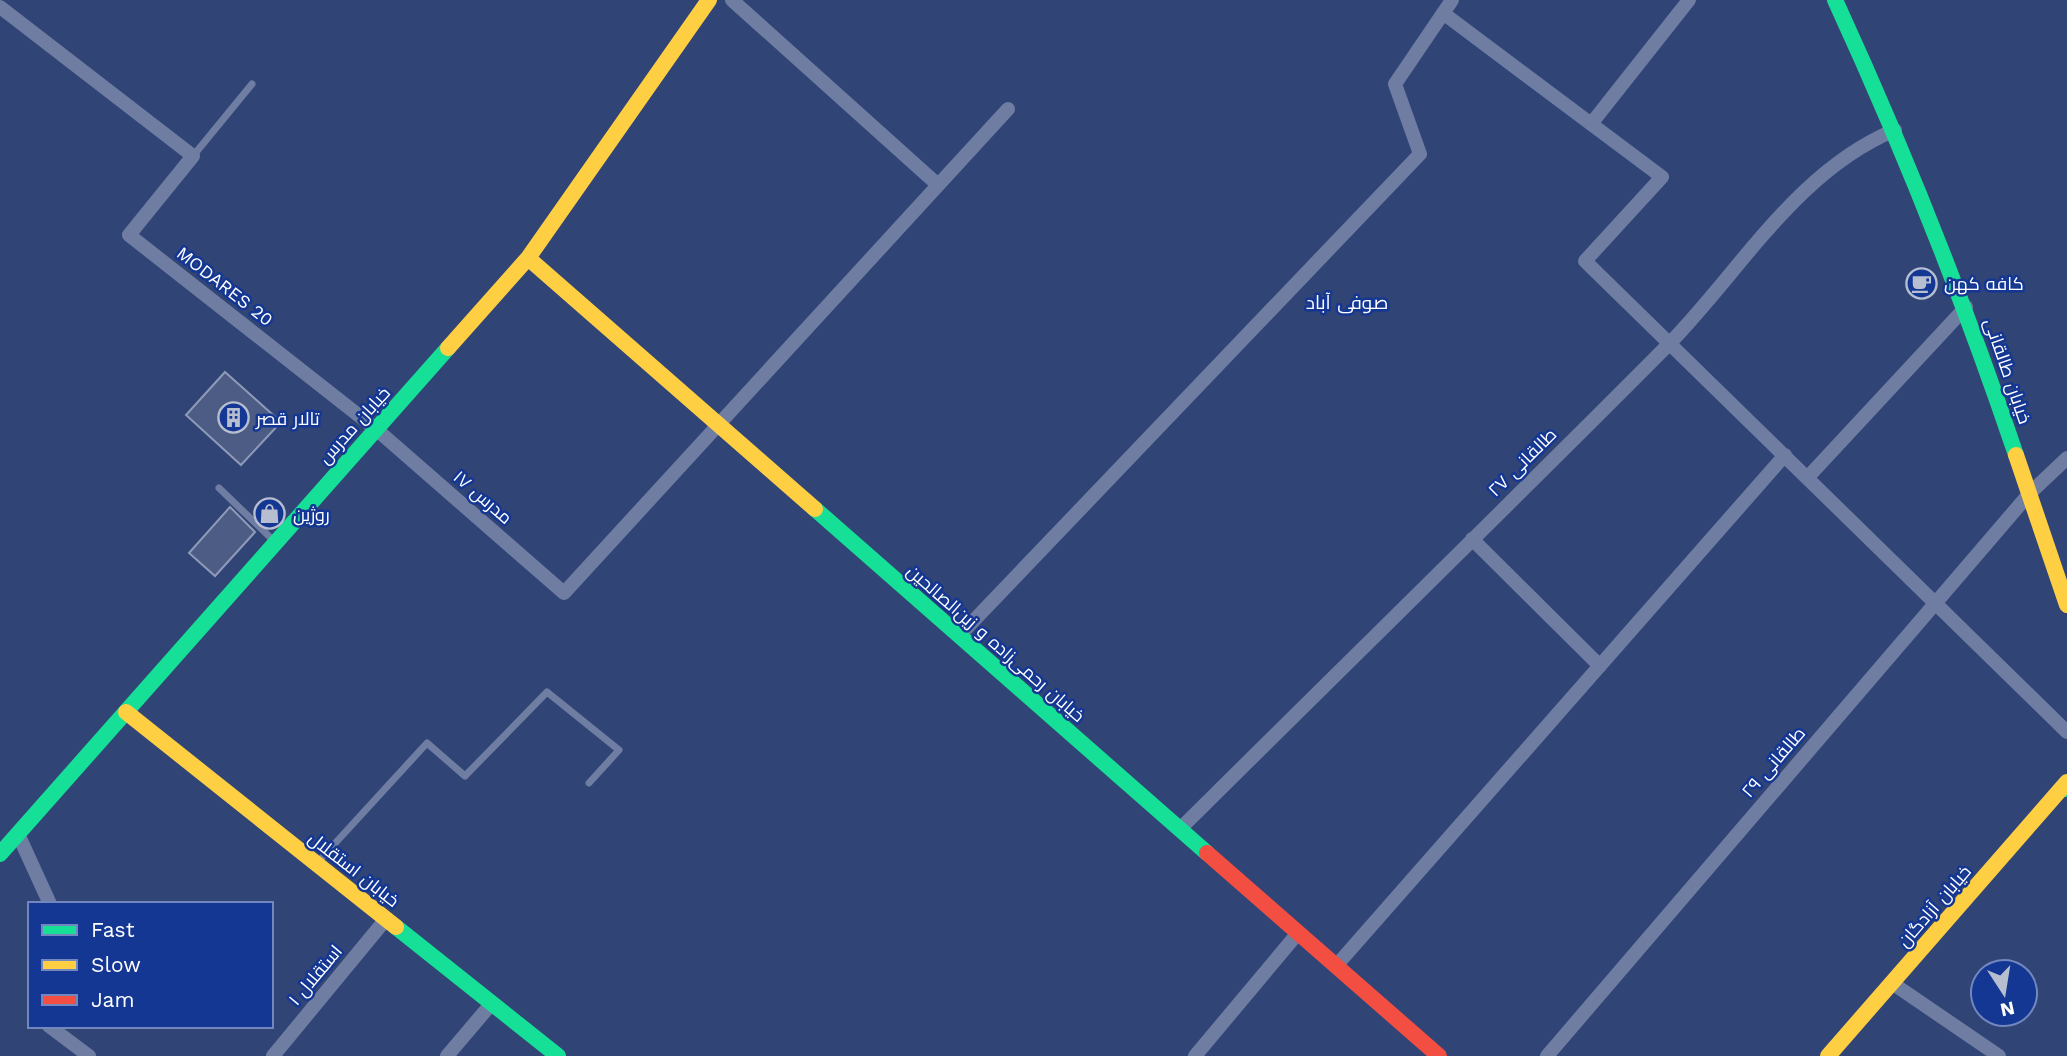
<svg xmlns="http://www.w3.org/2000/svg" width="2067" height="1056" font-family="'Work Sans',Cairo,sans-serif">
	<rect width="100%" height="100%" fill="#314476"/>
	<path fill="#4c5c84" stroke="#8e9ab7" stroke-width="2" d="M225,372L281,422L241,465L186,415Z
		M230,507L255,532L215,576L189,553Z"/>
	<g fill="none" stroke-linecap="round" stroke-linejoin="round">
		<path stroke="#6e7da1" stroke-width="7" d="M193,156L252,84
			M219,488L273,540
			M317,863L427,743L465,776L547,692L619,750L589,783"/>
		<path stroke="#6e7da1" stroke-width="14" d="M732,0L938,185
			M0,7L193,156L129,235L376,429L564,593L1008,109
			M1443,13L1662,177L1585,261L2067,732
			M1591,124L1689,0
			M1808,477L1966,307
			M1472,539L1600,666
			M959,636L1420,154L1395,84L1452,0
			M1180,829C1342,668 1506,508 1667,346C1740,272 1796,171 1895,130
			M18,834L50,904
			M1336,966L1785,455
			M1892,983L1999,1056
			M49,1026L89,1056
			M273,1056L386,919
			M447,1056L492,1003
			M1195,1056L1298,933
			M1547,1056L2029,494L2067,458"/>
		<path stroke="#16e098" stroke-width="16" d="M1835,0C1904,150 1963,298 2016,455
			M815,509L1207,853
			M2063,788L2067,789
			M0,854L448,348
			M396,927L558,1056"/>
		<path stroke="#ffcf43" stroke-width="16" d="M528,258L815,509
			M448,348L528,258L709,0
			M2016,455L2067,605
			M126,712L396,927
			M1828,1056L2067,782"/>
		<path stroke="#f24e42" stroke-width="16" d="M1207,853L1439,1056"/>
	</g>
	<defs>
		<symbol id="cafe-ring" viewBox="-11 -11 22 22"><circle r="9.5" fill="#143793" stroke="#b7becf" stroke-width="1.5"/><path d="M-5.5-4.5H6V0H3Q3 3.5 0 3.5H-2.5Q-5.5 3.5-5.5 0ZM3-3.2v2h1.7v-2ZM-6 4.5H4V6H-6Z" fill="#b7becf"/></symbol>
		<symbol id="building-ring" viewBox="-11 -11 22 22"><circle r="9.5" fill="#143793" stroke="#b7becf" stroke-width="1.5"/><path d="M-4-6H4V6H1V3H-1V6H-4ZM-2.5-4.3h1.7v1.8h-1.7ZM.8-4.3h1.7v1.8H.8ZM-2.5-1h1.7V.8h-1.7ZM.8-1h1.7V.8H.8Z" fill="#b7becf"/></symbol>
		<symbol id="shop-ring" viewBox="-11 -11 22 22"><circle r="9.5" fill="#143793" stroke="#b7becf" stroke-width="1.5"/><path d="M-5-2.5h2.3a2.7 3.5 0 0 1 5.4 0H5L5.5 6h-11ZM-1.5-2.5h3a1.5 2.3 0 0 0-3 0Z" fill="#b7becf"/></symbol>
	</defs>
	<g fill-rule="evenodd">
		<use href="#cafe-ring" x="1904" y="266" width="35" height="35"/>
		<use href="#building-ring" x="216" y="400" width="35" height="35"/>
		<use href="#shop-ring" x="252" y="496" width="35" height="35"/>
	</g>
	<g text-anchor="middle" dominant-baseline="central" stroke-width="5" stroke-linejoin="round" paint-order="stroke">
		<g font-size="18" fill="#fff" stroke="#143793" text-anchor="start">
			<text x="1944" y="283">کافه کهن</text>
			<text x="256" y="418">تالار قصر</text>
			<text x="293" y="514">روژین</text>
		</g>
		<g font-size="18" fill="#fff" stroke="#143793">
			<text transform="translate(225 286) rotate(38)">MODARES 20</text>
			<text transform="translate(2008 371) rotate(71)">خیابان طالقانی</text>
			<text transform="translate(354 425) rotate(-48)">خیابان مدرس</text>
			<text transform="translate(1522 462) rotate(-45)">طالقانی ۲۷</text>
			<text transform="translate(483 497) rotate(41)">مدرس ۱۷</text>
			<text transform="translate(996 643) rotate(41)">خیابان رحمی‌زاده و زین‌الصالحین</text>
			<text transform="translate(1773 762) rotate(-49)">طالقانی ۲۹</text>
			<text transform="translate(354 869) rotate(38)">خیابان استقلال</text>
			<text transform="translate(1934 906) rotate(-49)">خیابان آزادگان</text>
			<text transform="translate(315 975) rotate(-50)">استقلال ۱</text>
		</g>
		<g font-size="19" fill="#fff" stroke="#143793">
			<text x="1347" y="302">صوفی آباد</text>
		</g>
	</g>
	<rect x="28" y="902" width="245" height="126" fill="#143793" stroke="#7287be" stroke-width="2"/>
	<rect x="42" y="925" width="35" height="10" fill="#16e098" stroke="#7287be" stroke-width="2"/>
	<text x="91" y="937" font-size="21" fill="#ffffff">Fast</text>
	<rect x="42" y="960" width="35" height="10" fill="#ffcf43" stroke="#7287be" stroke-width="2"/>
	<text x="91" y="972" font-size="21" fill="#ffffff">Slow</text>
	<rect x="42" y="995" width="35" height="10" fill="#f24e42" stroke="#7287be" stroke-width="2"/>
	<text x="91" y="1007" font-size="21" fill="#ffffff">Jam</text>
	<g transform="translate(2004 993) rotate(168)"><circle r="33" fill="#143793" stroke="#7287be" stroke-width="2"/>
	<path d="M0-5L12 26L0 18L-12 26Z" fill="#b7becf"/>
	<text y="-10" font-size="19" font-weight="bold" text-anchor="middle" fill="#ffffff">N</text>
	</g>
</svg>
